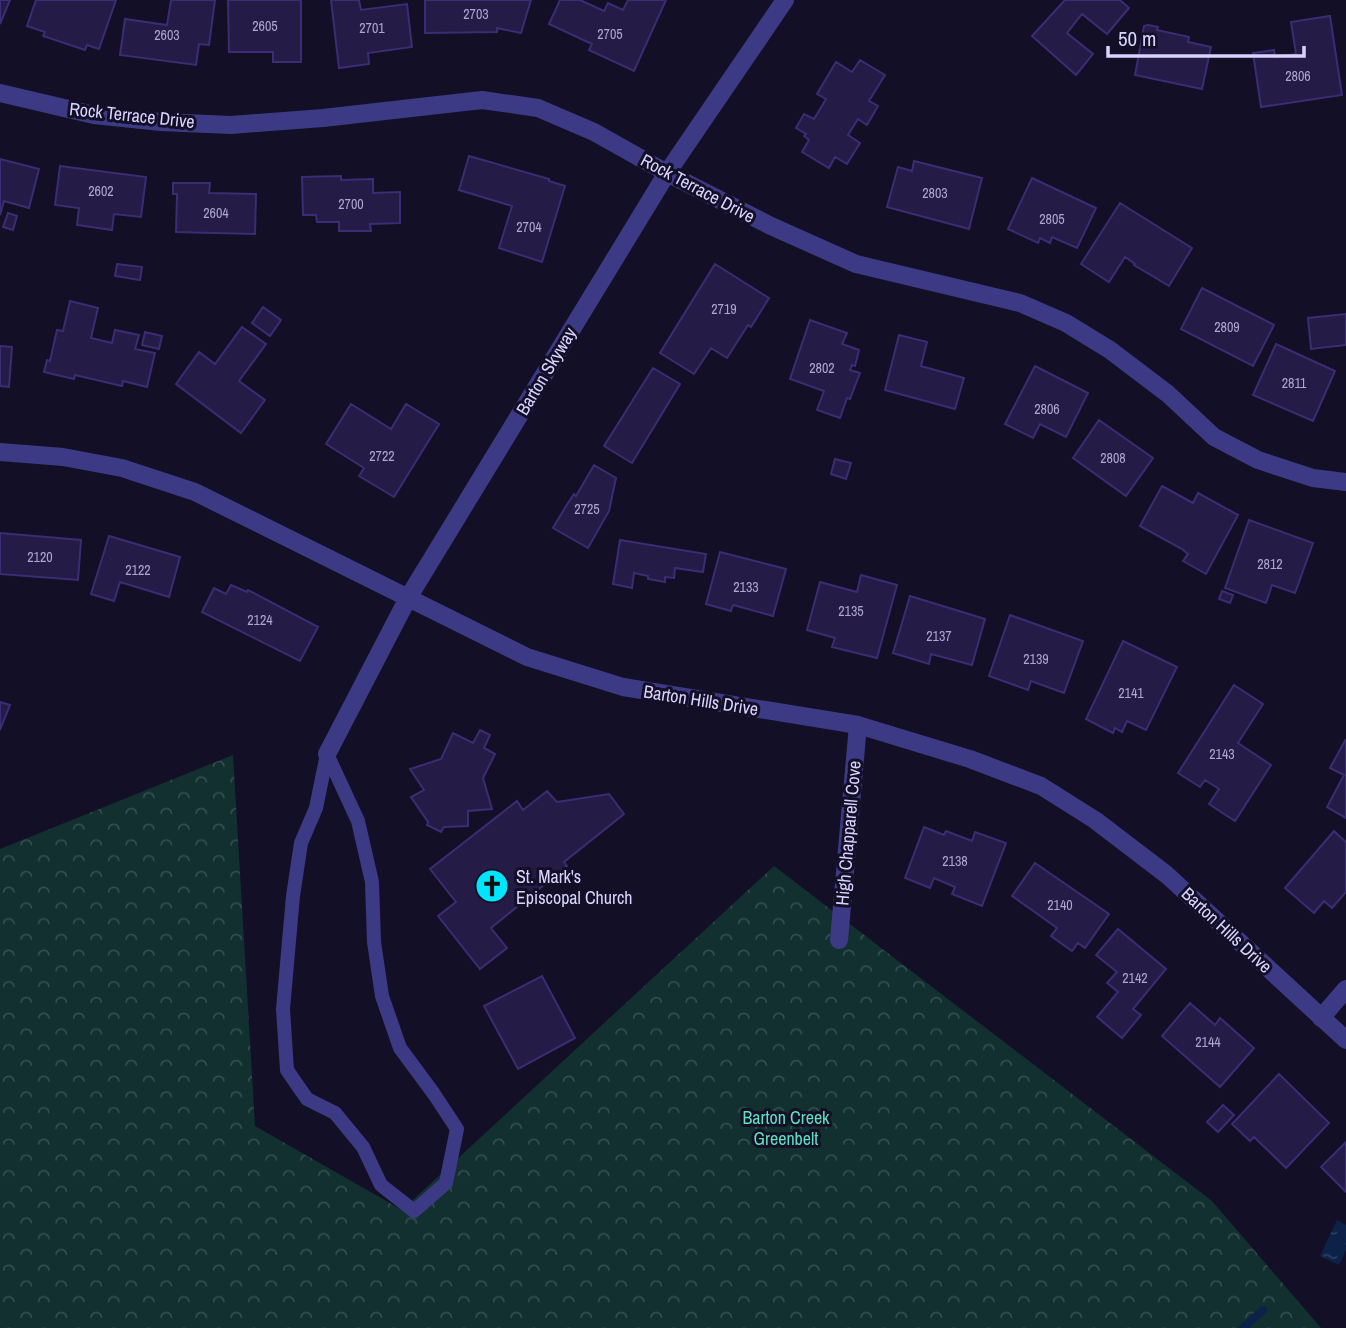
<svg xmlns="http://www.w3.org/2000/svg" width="1346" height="1328" font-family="'Archivo Narrow',sans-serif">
	<defs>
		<pattern id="forest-crowns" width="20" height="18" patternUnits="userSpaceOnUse" patternTransform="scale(1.75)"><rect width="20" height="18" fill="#12302f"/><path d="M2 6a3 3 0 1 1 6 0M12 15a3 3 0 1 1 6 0" fill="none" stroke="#344d4e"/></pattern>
		<pattern id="water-ripples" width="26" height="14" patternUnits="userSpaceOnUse" patternTransform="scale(1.75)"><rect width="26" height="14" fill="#0c2248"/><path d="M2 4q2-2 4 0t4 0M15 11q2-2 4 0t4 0" fill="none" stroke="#2f4163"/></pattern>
	</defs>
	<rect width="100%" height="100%" fill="#130f26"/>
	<path fill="url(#forest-crowns)" d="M233,755L255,1126L402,1210L774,866L1212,1201L1321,1328H0V849Z"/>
	<path fill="url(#water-ripples)" d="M1337,1220L1346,1225V1250L1339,1265L1320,1256Z"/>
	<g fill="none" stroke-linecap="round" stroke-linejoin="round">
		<path stroke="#0c2248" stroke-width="8" d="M1243,1328L1263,1310"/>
	</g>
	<path fill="#241b47" stroke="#3b2d73" stroke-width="2" d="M0,0H10L0,24Z
		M36,0H116L99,49L87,45L85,50L43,36L45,32L27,26Z
		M171,0H215L209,45L199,44L196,65L120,55L125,19L167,25Z
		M228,0H301V62H273V52H229Z
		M331,0H359L361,10L407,4L412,47L368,53L369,64L339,68Z
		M425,0H531L521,33L497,28V32L425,33Z
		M560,0H580L604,11L608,3L623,10L628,0H666L634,71L589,50L592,44L549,24Z
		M1065,0H1120L1129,8L1107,34L1082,14L1067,33L1093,54L1076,75L1032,36Z
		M1330,16L1342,95L1261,107L1253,53L1274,50L1275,57L1296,54L1291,22Z
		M1148,25L1158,27L1157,30L1189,37L1188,42L1211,47L1202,89L1135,75L1144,26Z
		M860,60L885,75L869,101L878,106L867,125L858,119L848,135L860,143L847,164L835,157L829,168L802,152L809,140L804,136L806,134L796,128L804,114L814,119L826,99L817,94L836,62L852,72Z
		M469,156L549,179V181L565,186L542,262L499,248L512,206L459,190Z
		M0,159L39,169L29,208L4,201L0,215Z
		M914,161L982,178L969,229L887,207L898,167L912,171Z
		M60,166L146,177L141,217L114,214L112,230L77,225L79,208L55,205Z
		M341,176V180L373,179V193L400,192V223L370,224L371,231H339V222H317L316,215H303L302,177Z
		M1032,178L1096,208L1077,248L1052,237L1050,243L1040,238L1038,243L1008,229Z
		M173,183H210L209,193L256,194L255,234L176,232L177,194H173Z
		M1120,203L1192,248L1169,286L1134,265L1135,264L1125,257L1109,282L1081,264Z
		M8,213L17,216L13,230L3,227Z
		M117,264L142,267L140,280L115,276Z
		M715,264L769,298L751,327L748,325L727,358L711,348L694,374L660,353Z
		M1202,288L1274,325L1253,366L1181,329Z
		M70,301L98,308L91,338L112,343L115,330L139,335L135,349L155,353L147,387L123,381L122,386L75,375L74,379L44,372L47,360L50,361L57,330L63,331Z
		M263,307L281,320L270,336L252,323Z
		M1346,314V345L1311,349L1308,318Z
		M810,320L847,333L842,344L859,350L855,366L852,365L850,370L860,373L850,399L847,398L840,418L817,410L824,391L790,379Z
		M242,327L266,344L239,381L265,400L241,433L176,384L199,352L215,364Z
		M145,332L162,336L159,349L142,345Z
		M899,335L927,342L921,366L964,378L955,409L885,390Z
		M1276,344L1335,371L1313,421L1253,395Z
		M0,346L12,347L9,387L0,386Z
		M1035,366L1088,393L1066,437L1040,424L1033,438L1005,424Z
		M653,368L680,384L632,463L604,446Z
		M351,404L391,429L406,404L439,424L394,497L359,476L364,468L326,444Z
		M1099,420L1153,458L1126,496L1073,458Z
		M835,459L851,463L846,479L831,474Z
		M594,465L616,478L609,511L588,548L553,528L566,506L574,494L576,496Z
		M1162,486L1193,503L1198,493L1238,515L1206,574L1183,561L1188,554L1182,549L1140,526Z
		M1249,520L1313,543L1295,593L1272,585L1266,603L1225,588Z
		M0,533L81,540L78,580L0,574Z
		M109,536L180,557L169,597L120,582L114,601L91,594Z
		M620,540L706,554L703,572L675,568L674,578L665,577V582L648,579V576L634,573L632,588L613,584Z
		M720,552L786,569L773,616L733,605L731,611L706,604Z
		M861,575L897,585L877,658L832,647L835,638L807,630L820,582L857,592Z
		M231,585L247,592L248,590L318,627L300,661L202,612L214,588L226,594Z
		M1222,591L1233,595L1230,603L1219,599Z
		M910,596L985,619L972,665L931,654L929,664L893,653Z
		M1010,615L1083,641L1064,693L1031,681L1028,690L989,676Z
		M1123,641L1177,667L1146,730L1127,721L1122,732L1115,728L1113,733L1086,719Z
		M1234,685L1263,704L1238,743L1271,765L1235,821L1209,804L1219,789L1205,780L1200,787L1178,773Z
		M0,702L10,705L0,730Z
		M480,730L490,735L484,748L495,754L483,778L492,809L468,811V826L444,827L441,832L427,825L428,822L411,797L424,790L410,769L441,759L453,733L473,743Z
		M1346,739V818L1327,807L1344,775L1330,768Z
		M547,791L557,802L609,794L624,814L564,862L567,866L491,928L507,948L480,969L438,916L456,902L430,869L517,801L523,810Z
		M924,827L944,835L946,831L972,841L975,832L1006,843L982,906L952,894L955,887L934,878L930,888L905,878Z
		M1334,831L1346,842V892L1332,908L1324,901L1314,913L1285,888Z
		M1035,863L1109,914L1085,948L1078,943L1072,951L1051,936L1057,928L1012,896Z
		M1118,929L1166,969L1133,1009L1141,1015L1122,1038L1097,1017L1118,992L1107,983L1117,972L1096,955Z
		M542,976L575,1038L518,1069L484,1006Z
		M1190,1003L1215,1025L1220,1018L1254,1048L1220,1087L1162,1036Z
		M1279,1074L1329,1123L1286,1168L1254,1137L1250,1141L1232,1124Z
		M1223,1105L1234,1115L1218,1132L1207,1122Z
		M1346,1142V1192L1321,1167Z"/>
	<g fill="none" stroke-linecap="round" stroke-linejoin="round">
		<path stroke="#3d3a85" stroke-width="14" d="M327,754L358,821L372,882L374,942L382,996L400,1048L434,1094L457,1129L446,1183L414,1211L381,1185L363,1147L335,1113L307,1099L287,1070L283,1009L293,896L301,843L316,808Z"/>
		<path stroke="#3d3a85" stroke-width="18" d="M0,93L94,115L161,122L231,125L323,118L482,100L538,108L594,132L667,173L771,226L856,264L1020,303L1066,323L1110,350L1168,394L1214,437L1258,460L1313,478L1346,482
			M327,754L408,598
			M839,940L858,725
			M1321,1018L1346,989"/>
		<path stroke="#3d3a85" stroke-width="18" d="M0,452L63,457L122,468L195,492L527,657L623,687L858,725L970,759L1041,786L1095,820L1167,875L1346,1040
			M408,598L667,173L785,0"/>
	</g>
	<defs>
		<symbol id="church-disc" viewBox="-11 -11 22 22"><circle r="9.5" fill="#00e5ff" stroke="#130f26"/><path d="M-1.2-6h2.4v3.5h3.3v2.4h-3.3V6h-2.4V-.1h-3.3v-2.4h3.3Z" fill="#111"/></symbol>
	</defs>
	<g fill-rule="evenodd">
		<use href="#church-disc" x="473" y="867" width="38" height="38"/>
	</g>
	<g text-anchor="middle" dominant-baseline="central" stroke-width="6" stroke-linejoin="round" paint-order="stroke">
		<g font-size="14" fill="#aca6d1">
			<text x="476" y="14">2703</text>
			<text x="265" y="26">2605</text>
			<text x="372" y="28">2701</text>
			<text x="610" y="34">2705</text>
			<text x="167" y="35">2603</text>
			<text x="1298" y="76">2806</text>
			<text x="101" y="191">2602</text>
			<text x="935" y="193">2803</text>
			<text x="351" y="204">2700</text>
			<text x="216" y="213">2604</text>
			<text x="1052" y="219">2805</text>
			<text x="529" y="227">2704</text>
			<text x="724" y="309">2719</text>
			<text x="1227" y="327">2809</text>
			<text x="822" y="368">2802</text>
			<text x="1294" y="383">2811</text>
			<text x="1047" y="409">2806</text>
			<text x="382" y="456">2722</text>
			<text x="1113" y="458">2808</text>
			<text x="587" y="509">2725</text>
			<text x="40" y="557">2120</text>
			<text x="1270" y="564">2812</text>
			<text x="138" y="570">2122</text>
			<text x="746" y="587">2133</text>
			<text x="851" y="611">2135</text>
			<text x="260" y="620">2124</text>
			<text x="939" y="636">2137</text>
			<text x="1036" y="659">2139</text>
			<text x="1131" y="693">2141</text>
			<text x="1222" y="754">2143</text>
			<text x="955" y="861">2138</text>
			<text x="1060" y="905">2140</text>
			<text x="1135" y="978">2142</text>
			<text x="1208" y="1042">2144</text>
		</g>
		<g font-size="18" fill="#d9d4ff" stroke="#130f26">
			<text transform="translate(132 115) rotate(6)">Rock Terrace Drive</text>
			<text transform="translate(698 188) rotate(28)">Rock Terrace Drive</text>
			<text transform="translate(546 371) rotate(-59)">Barton Skyway</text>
			<text transform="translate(701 700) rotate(9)">Barton Hills Drive</text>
			<text transform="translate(848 833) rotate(-85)">High Chapparell Cove</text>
			<text transform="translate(1227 930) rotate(43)">Barton Hills Drive</text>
		</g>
		<g font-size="18" fill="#d9d4ff" stroke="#130f26" text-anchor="start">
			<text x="516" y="876">St. Mark's<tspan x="516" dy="21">Episcopal Church</tspan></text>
		</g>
		<g font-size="18" fill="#5fe0c0" stroke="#130f26">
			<text x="786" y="1117">Barton Creek<tspan x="786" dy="21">Greenbelt</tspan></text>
		</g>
	</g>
	<path d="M1108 46v10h196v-10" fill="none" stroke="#d9d4ff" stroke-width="3.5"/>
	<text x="1118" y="46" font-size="21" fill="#d9d4ff" stroke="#130f26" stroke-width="5" paint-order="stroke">50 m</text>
</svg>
